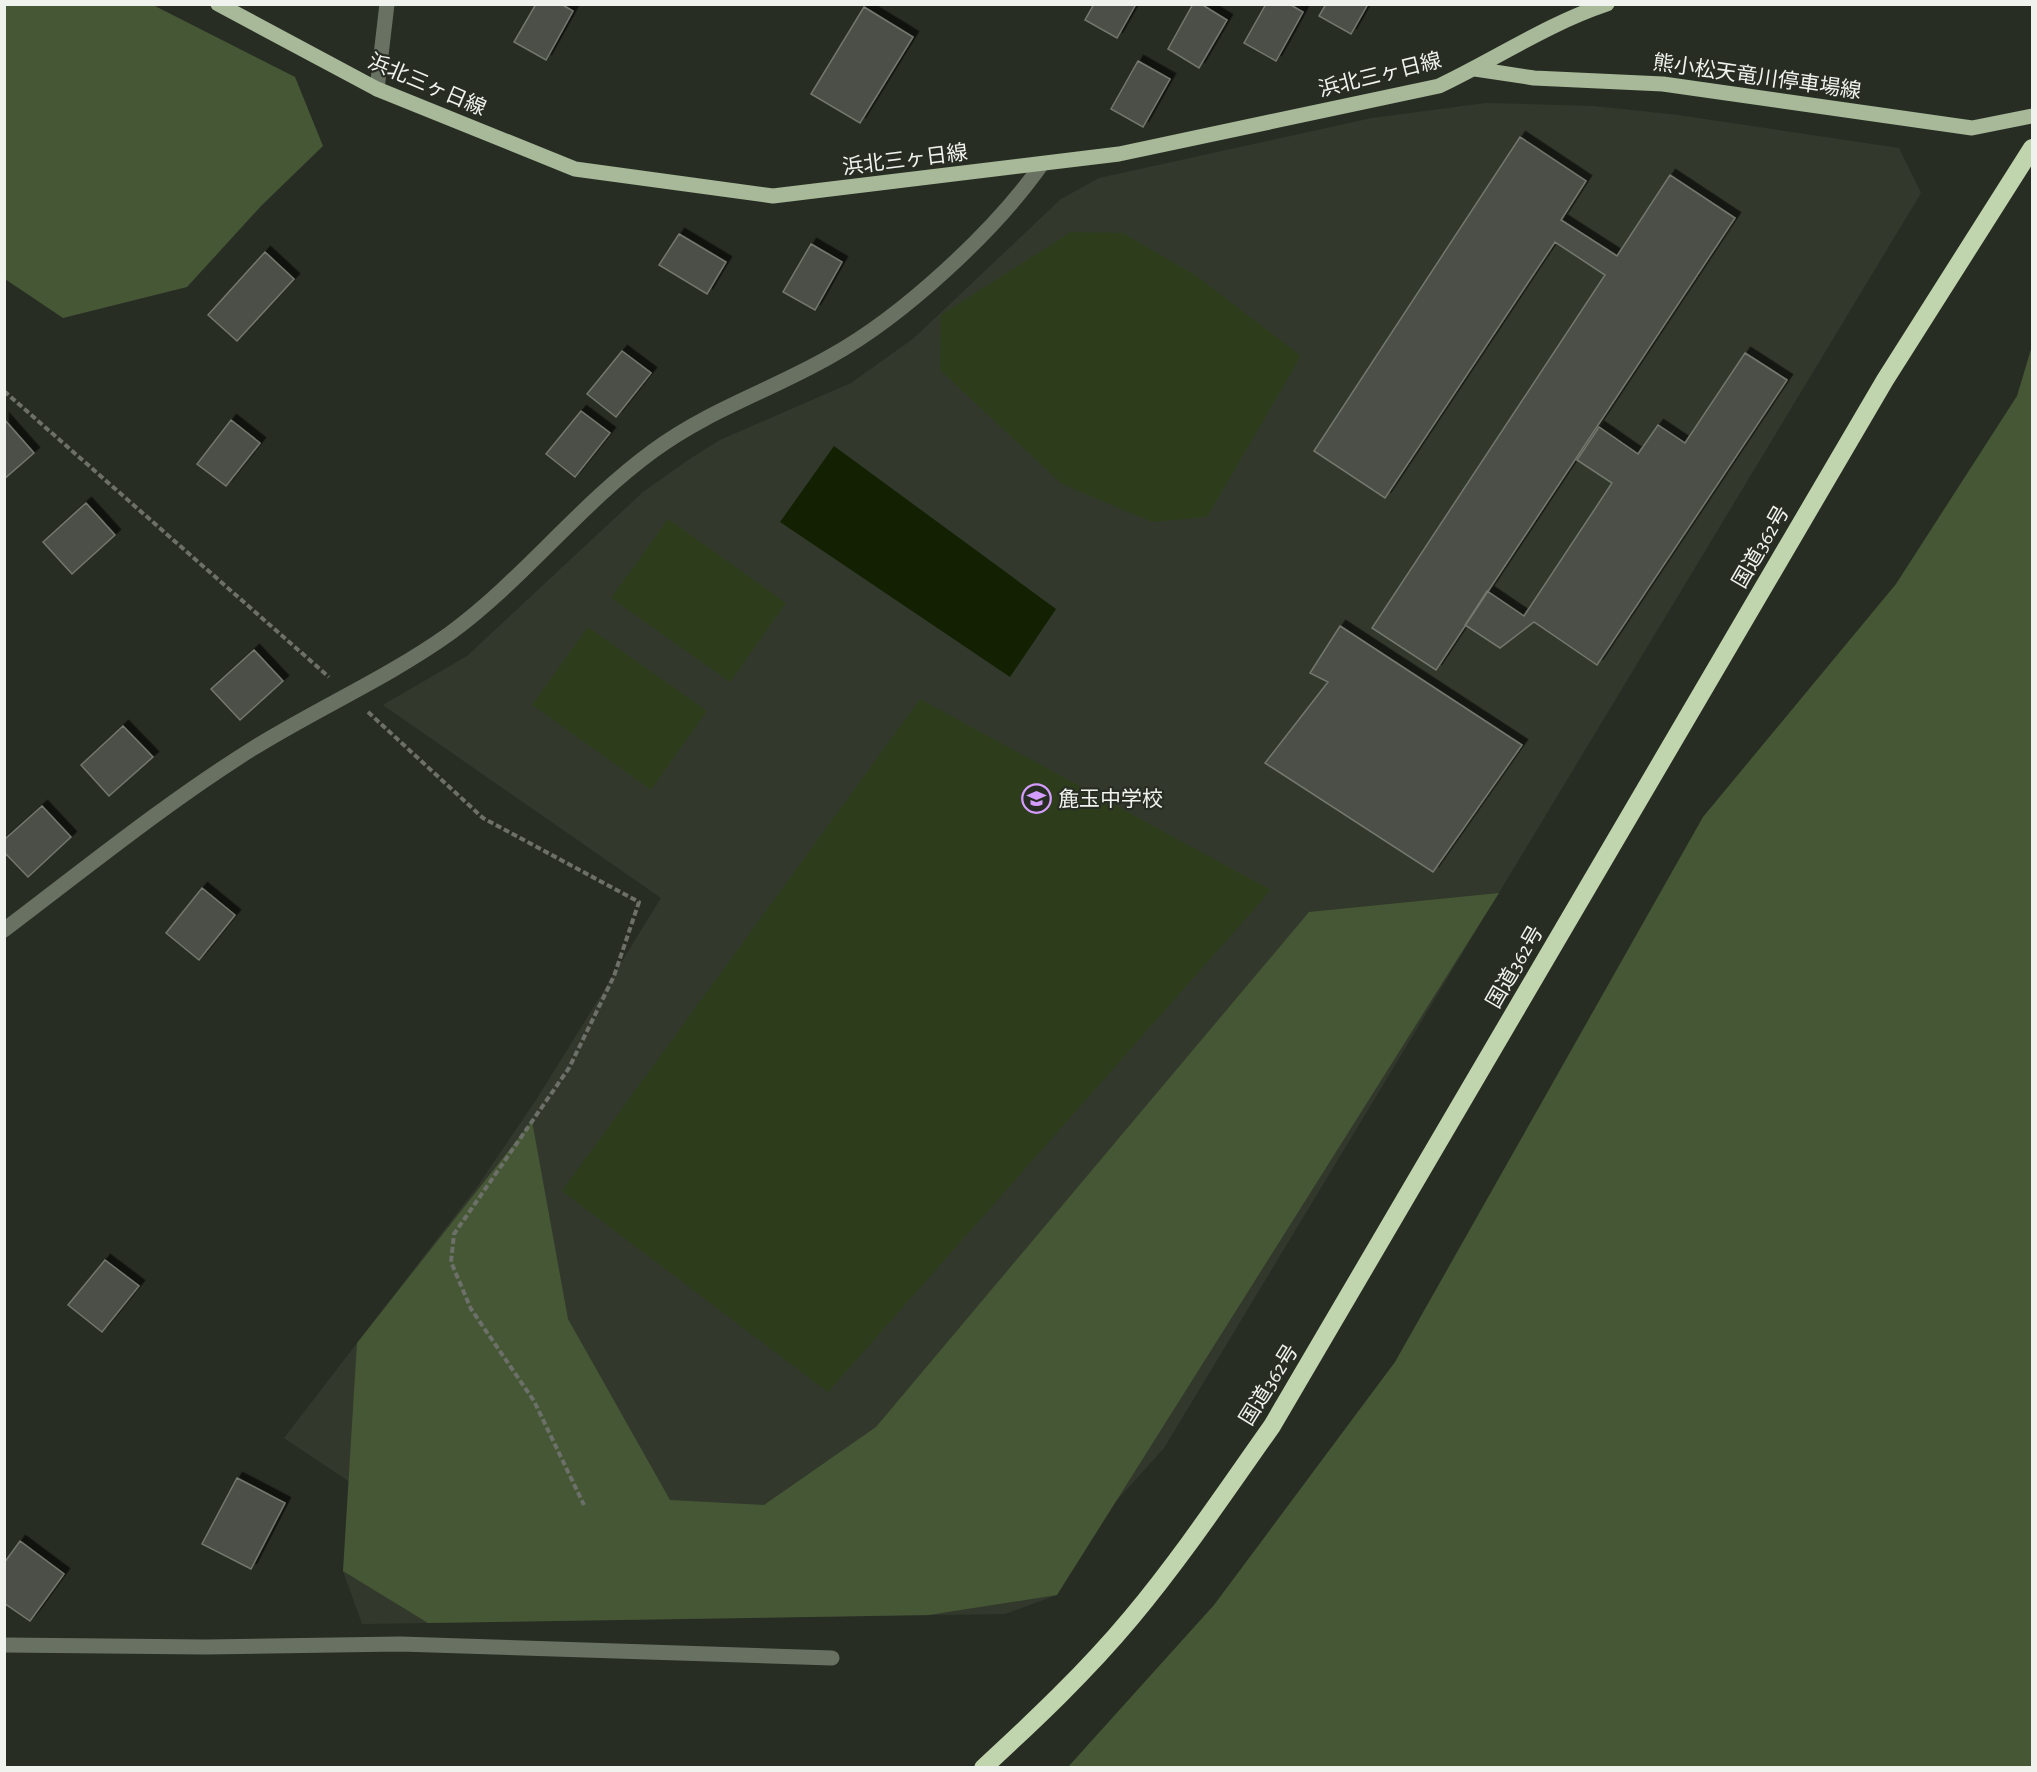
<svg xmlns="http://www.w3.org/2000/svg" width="2037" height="1772" font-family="'Alegreya Sans','Noto Sans JP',sans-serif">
	<defs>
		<filter id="shadow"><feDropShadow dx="5.5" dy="-5.5" stdDeviation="0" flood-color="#0009"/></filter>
	</defs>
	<rect width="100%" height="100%" fill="#282d24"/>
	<path fill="#32392c" d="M1486,103L1594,106L1678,115L1899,148L1921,193L1164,1448L1093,1527L1057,1595L1005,1614L362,1624L343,1571L374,1525L372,1497L284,1438L477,1187L538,1097L661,898L383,705L467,656L643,492L691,458L720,440L851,383L914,338L1061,199L1099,178L1372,118Z"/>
	<path fill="#2d3d1c" d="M1071,232L1123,233L1195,275L1301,356L1207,517L1152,522L1062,484L940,370L941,315Z
		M668,519L786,603L730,682L611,598Z
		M588,627L707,711L651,790L532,705Z
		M920,699L1271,890L828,1392L562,1191Z"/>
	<path fill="#465735" d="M4,5H153L295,77L323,146L262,205L187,287L63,318L5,279Z
		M2032,346V1767H1068L1214,1605L1395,1362L1703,817L1896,584L2017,396Z
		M1499,893L1057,1595L929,1615L428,1623L343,1571L357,1343L532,1121L568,1319L670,1500L764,1505L876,1427L1309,912Z"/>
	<path fill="#132102" d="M834,446L1056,609L1010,677L780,522Z"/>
	<path fill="#4b4f46" stroke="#73786e" stroke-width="1.5" filter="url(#shadow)" d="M536,4H561L573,11L546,60L514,42Z
		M1094,4H1136L1117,38L1085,20Z
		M1193,4H1201L1227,20L1199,68L1168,49Z
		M1266,4H1289L1303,12L1276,61L1244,43Z
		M1326,4H1368L1351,34L1319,16Z
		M864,7L913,37L860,123L811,94Z
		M1138,61L1170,79L1143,127L1111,109Z
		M1520,137L1586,181L1561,220L1617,256L1670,175L1735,218L1436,670L1372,628L1605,275L1555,242L1385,498L1314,451Z
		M679,234L726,262L707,294L659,265Z
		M811,244L842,262L815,310L783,292Z
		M265,252L294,279L237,341L208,315Z
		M622,351L651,373L616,417L587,394Z
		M1745,353L1787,380L1597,665L1534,622L1500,648L1465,625L1487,591L1524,616L1612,483L1577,460L1599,427L1638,454L1658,425L1685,443Z
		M581,411L610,433L575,477L546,454Z
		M4,419L34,453L4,479Z
		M231,420L260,443L226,486L197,464Z
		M86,503L115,535L72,574L43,542Z
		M1340,626L1522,745L1433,872L1265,763L1328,682L1310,673Z
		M254,650L283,681L240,720L211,689Z
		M123,726L153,757L109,796L81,765Z
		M42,806L71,837L28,877L4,852V840Z
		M202,888L235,915L199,960L166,933Z
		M105,1260L139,1286L102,1332L68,1305Z
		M237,1478L285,1503L251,1569L202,1544Z
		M20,1541L64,1574L30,1621L4,1603V1563Z"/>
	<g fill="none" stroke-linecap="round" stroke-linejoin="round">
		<path stroke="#6c7069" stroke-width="4" stroke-dasharray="6 3" stroke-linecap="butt" d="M4,391L329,677
			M368,712L483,818L639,902L614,976L569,1068L454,1234L451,1262L471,1309L534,1401L584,1505"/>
		<path stroke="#697262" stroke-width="15" d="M377,89L387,4
			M4,930C86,868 166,803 252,749C316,709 387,678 449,634C523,580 579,505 653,451C708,410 772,390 831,356C903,316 994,232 1042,164
			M4,1645L206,1647L400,1644L832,1658"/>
		<path stroke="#a7b998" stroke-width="15" d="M218,4L377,89L575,169L773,196L1119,154L1439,86C1496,59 1547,24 1607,4
			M1475,69L1534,78L1663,84L1972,128L2032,116"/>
		<path stroke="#c0d5ad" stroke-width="18" d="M983,1768C1035,1720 1086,1672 1131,1618C1182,1557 1226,1491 1272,1426L1885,380L2032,148"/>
	</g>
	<defs>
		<symbol id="school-ring" viewBox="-11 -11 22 22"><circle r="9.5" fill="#282d24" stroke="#d49cfc" stroke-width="1.5"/><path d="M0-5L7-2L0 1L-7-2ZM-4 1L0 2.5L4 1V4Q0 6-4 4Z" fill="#d49cfc"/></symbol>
	</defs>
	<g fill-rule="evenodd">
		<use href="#school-ring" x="1020" y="782" width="33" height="33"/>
	</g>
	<g text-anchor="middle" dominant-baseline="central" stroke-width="4.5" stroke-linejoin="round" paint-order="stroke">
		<g font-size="21" fill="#eff2ed" stroke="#282d24">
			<text transform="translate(1380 75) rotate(-14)">浜北三ヶ日線</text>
			<text transform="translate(1757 77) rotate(8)">熊小松天竜川停車場線</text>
			<text transform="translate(427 85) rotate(23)">浜北三ヶ日線</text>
			<text transform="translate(905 160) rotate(-7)">浜北三ヶ日線</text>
			<text transform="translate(1761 547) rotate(-60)">国道362号</text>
			<text transform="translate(1515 967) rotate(-60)">国道362号</text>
			<text transform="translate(1269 1385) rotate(-58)">国道362号</text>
		</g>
		<g font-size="21" fill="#eff2ed" stroke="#282d24" text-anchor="start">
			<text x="1058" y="799">麁玉中学校</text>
		</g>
	</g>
	<rect width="2037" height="1772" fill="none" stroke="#eff2ed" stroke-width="12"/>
</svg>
